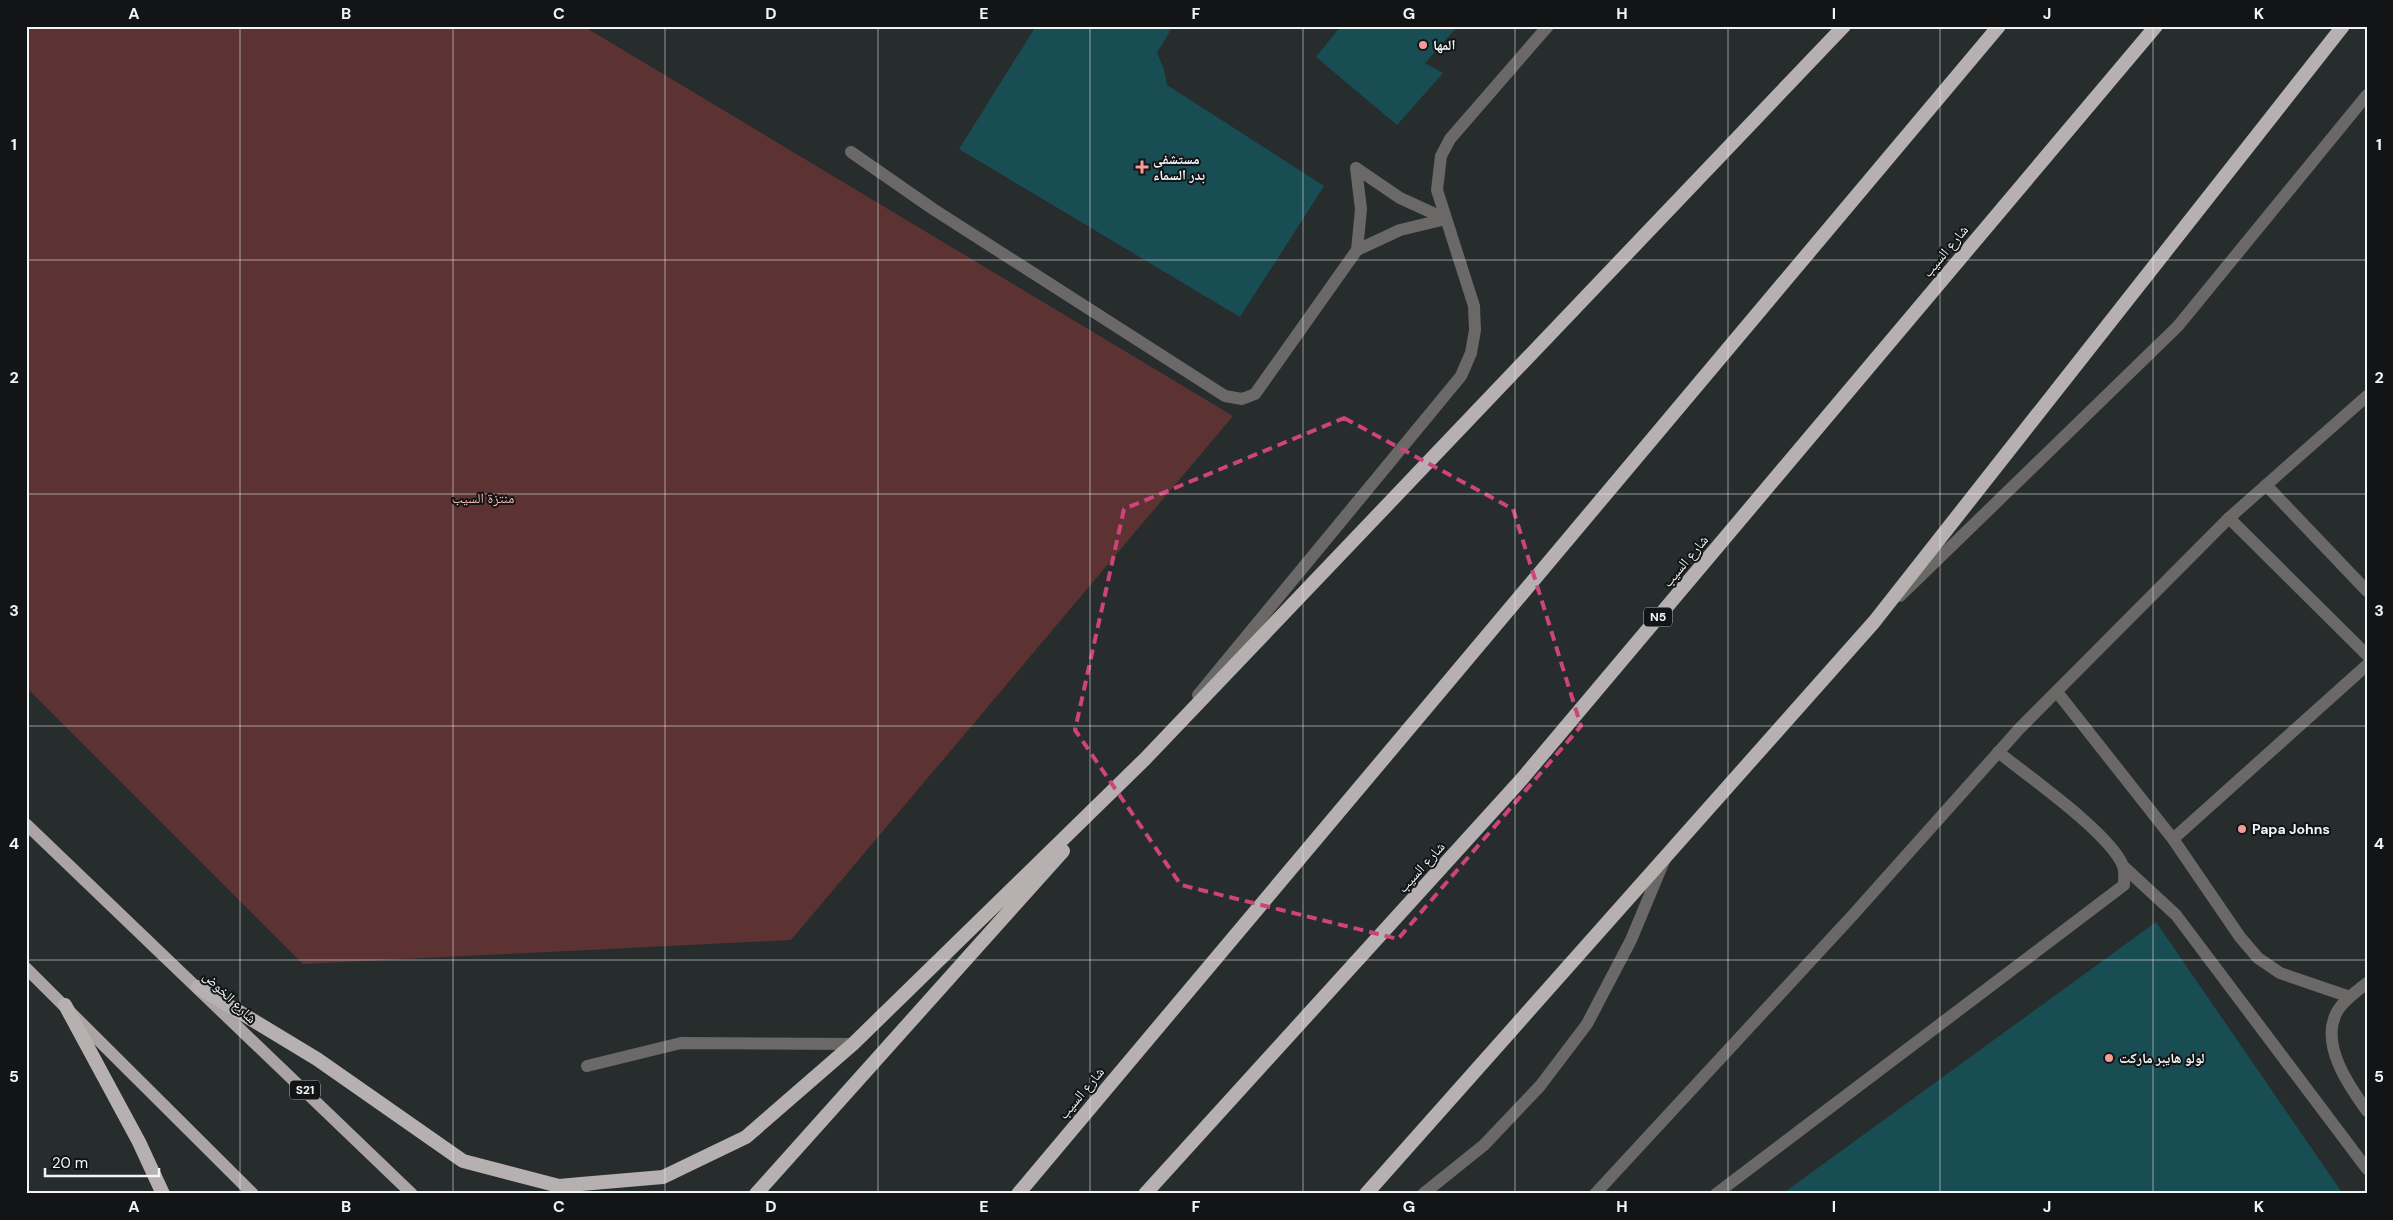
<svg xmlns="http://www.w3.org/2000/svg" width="2393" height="1220" font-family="'DM Sans','Noto Naskh Arabic',sans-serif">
	<rect width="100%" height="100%" fill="#272c2d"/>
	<path fill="#5c3332" d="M26,26H583L1233,416L791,940L303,964L26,687Z"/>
	<path fill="#194d54" d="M1036,26H1173L1157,53L1164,69L1167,85L1324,186L1240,317L959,149Z
		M1341,26H1458L1425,63L1443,73L1397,125L1316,57Z
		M2156,922L2343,1194H1782Z"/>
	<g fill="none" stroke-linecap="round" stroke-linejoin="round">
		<path stroke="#6b6868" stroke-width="12" d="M851,152L933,209L1225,396L1242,399L1255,394L1357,250L1361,209L1356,168
			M1356,168L1400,198L1446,219
			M1357,250L1400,230L1446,219
			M2266,485L2367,591
			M2229,518L2367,655
			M2057,692L2173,839L2240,937L2258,958L2280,973L2350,997
			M1198,695L1461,376L1471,353L1475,330L1474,306L1437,190L1441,156L1450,139L1548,26
			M2173,839L2367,665
			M2124,867L2176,915L2367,1169
			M2367,983C2356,992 2340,1003 2335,1016C2322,1047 2349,1086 2367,1111
			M587,1066L681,1043L853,1044
			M1423,1194L1484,1145L1540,1086L1587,1024L1631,940L1664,861"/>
		<path stroke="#6b6868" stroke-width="12" d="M1716,1194L2124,885C2124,880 2125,871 2123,866C2111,834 2028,776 1998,752"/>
		<path stroke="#6b6868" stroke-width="12" d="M1900,596L2178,326L2367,95
			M1595,1194L1852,916L2020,728L2229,518L2367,396"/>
		<path stroke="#aaa4a4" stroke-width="12" d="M26,824L412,1194
			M26,968L253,1194"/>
		<path stroke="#b6b0b0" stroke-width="14" d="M198,987L317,1059L463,1161L559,1186L581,1184L663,1177L746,1137L853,1044L1145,759L1844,26
			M65,1005L139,1142L163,1194
			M756,1194L1063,851
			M1018,1194L1999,26
			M1145,1194L1521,780L2156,26
			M1366,1194L1874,622L2343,26"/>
	</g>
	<path fill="none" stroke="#cc447a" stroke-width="4" stroke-dasharray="10 6" stroke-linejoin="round" d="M1344,418L1513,509L1581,726L1398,939L1181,885L1075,730L1124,509Z"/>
	<path fill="none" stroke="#f2f5f6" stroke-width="1" stroke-opacity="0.55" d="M240,26V1194M453,26V1194M665,26V1194M878,26V1194M1090,26V1194M1303,26V1194M1515,26V1194M1728,26V1194M1940,26V1194M2153,26V1194M26,260H2367M26,494H2367M26,726H2367M26,960H2367"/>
	<g fill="#f59b98" stroke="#121415" stroke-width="2">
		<circle cx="1423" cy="45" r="5"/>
		<path d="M1139.5 159.5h5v5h5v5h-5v5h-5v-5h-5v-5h5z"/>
		<circle cx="2242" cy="829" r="5"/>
		<circle cx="2109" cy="1058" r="5"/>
	</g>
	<g text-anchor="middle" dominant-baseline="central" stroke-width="4" stroke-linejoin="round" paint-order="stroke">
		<g fill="#121415" stroke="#afb2b2" stroke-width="1">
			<rect x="1644" y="607.5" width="28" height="19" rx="4"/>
			<rect x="290" y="1080.5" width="30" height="19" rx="4"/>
		</g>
		<g font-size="12" font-weight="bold" fill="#f2f5f6">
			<text x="1658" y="617">N5</text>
			<text x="305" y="1090">S21</text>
		</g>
		<g font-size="14" font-weight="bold" fill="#f2f5f6" stroke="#121415" text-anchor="start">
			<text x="1433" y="45">المها</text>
			<text x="1153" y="159">مستشفى<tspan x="1153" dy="16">بدر السماء</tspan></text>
			<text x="2252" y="829">Papa Johns</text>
			<text x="2119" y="1058">لولو هايبر ماركت</text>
		</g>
		<g font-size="14" fill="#f2f5f6" stroke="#121415">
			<text transform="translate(1945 251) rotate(-50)">شارع السيب</text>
			<text transform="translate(1685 561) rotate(-50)">شارع السيب</text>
			<text transform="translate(1421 867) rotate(-48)">شارع السيب</text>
			<text transform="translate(230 997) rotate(44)">شارع الخوض</text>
			<text transform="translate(1081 1093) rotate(-50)">شارع السيب</text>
		</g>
		<g font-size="14" fill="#f6b8b4" stroke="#121415">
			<text x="483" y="498">منتزة السيب</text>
		</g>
	</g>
	<rect width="2393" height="1220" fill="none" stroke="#121415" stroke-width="55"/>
	<path d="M45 1168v8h114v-8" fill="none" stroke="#f2f5f6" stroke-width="2.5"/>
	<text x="52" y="1168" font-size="15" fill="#f2f5f6" stroke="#121415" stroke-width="4" paint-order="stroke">20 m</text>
	<rect x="28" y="28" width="2338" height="1164" fill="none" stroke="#f2f5f6" stroke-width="2"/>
	<g font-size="16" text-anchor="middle" font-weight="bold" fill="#f2f5f6">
		<text x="134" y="19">A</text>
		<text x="346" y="19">B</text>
		<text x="559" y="19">C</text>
		<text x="771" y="19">D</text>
		<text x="984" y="19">E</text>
		<text x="1196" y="19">F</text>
		<text x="1409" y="19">G</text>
		<text x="1622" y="19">H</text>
		<text x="1834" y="19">I</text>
		<text x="2047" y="19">J</text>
		<text x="2259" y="19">K</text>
		<text x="14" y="150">1</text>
		<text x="2379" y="150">1</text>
		<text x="14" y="383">2</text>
		<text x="2379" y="383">2</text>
		<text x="14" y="616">3</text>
		<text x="2379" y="616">3</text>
		<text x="14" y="849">4</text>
		<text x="2379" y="849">4</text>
		<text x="14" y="1082">5</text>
		<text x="2379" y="1082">5</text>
		<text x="134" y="1212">A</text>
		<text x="346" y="1212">B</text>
		<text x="559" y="1212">C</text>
		<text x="771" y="1212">D</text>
		<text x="984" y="1212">E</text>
		<text x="1196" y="1212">F</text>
		<text x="1409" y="1212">G</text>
		<text x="1622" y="1212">H</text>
		<text x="1834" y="1212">I</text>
		<text x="2047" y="1212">J</text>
		<text x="2259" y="1212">K</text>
	</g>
</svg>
